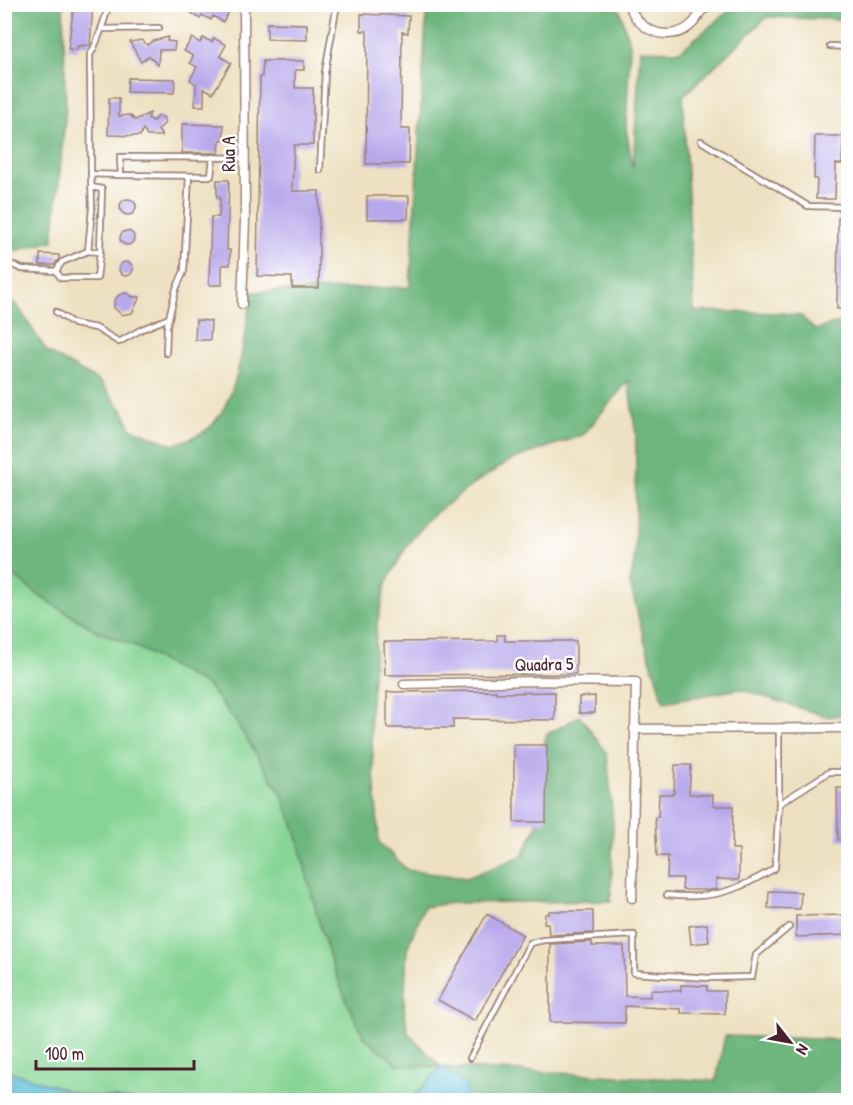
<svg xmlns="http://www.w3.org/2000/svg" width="853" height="1105" font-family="'Patrick Hand',sans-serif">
	<rect width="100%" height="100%" fill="#fff"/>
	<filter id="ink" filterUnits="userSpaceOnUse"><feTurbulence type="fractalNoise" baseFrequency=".0167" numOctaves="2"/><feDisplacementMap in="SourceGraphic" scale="12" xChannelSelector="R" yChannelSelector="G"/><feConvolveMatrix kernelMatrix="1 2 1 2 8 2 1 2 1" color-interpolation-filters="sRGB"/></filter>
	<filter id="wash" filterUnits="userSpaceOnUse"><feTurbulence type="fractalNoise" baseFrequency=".008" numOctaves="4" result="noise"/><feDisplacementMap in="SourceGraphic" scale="24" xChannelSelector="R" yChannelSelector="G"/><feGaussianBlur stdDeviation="1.35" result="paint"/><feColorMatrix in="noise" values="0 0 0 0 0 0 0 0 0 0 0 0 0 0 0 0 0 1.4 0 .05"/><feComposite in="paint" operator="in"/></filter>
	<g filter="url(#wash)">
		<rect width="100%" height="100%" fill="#eee1c1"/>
		<path fill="#87d594" stroke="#687a60" stroke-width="1.5" d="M4,569L44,599L95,630L135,646L208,686L236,722L281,793L296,832L317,915L330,958L398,1065L441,1067L414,1097L299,1100H132L82,1095L5,1070Z"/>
		<path fill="#6db67e" stroke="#5c6a54" stroke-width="1.5" d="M5,4L63,5L66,108L53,241L5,254Z
			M427,5H618L630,44L626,129L633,168L640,50L680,51L736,5H848V20L767,17L683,96L694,311L783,313L801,316L815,330L840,322L848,326V714L828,717L740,689L664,702L645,643L630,583L635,555L636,435L628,381L583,435L511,460L475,483L434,514L408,544L386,584L377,623L370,716L379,842L407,870L467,878L522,856L540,819L539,785L546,735L580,716L607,753L613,823L611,901L452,903L424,907L407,949L404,1008L408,1033L441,1067L716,1081L725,1036L848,1040V1100H469L466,1086L441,1067L398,1065L364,1037L346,1000L330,958L317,915L296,832L281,793L236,722L208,686L135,646L95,630L44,599L5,569L4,298L17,305L47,352L99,381L125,414L131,428L173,445C185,440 203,435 211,426C240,396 245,332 252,292L410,287Z"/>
		<path fill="#57bbd6" stroke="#506d80" stroke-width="1.5" d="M441,1067L466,1086L469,1100H299L414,1097Z
			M5,1070L82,1095L132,1100H5Z"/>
		<g id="blocks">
			<path fill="#b7a7eb" d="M74,4H93L90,45L77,46V50L68,49Z
				M179,4H233L223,22L213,16L211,20L202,15L200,19Z
				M361,14L409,16L408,33L402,32L401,129H410L409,164H366L367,31H361Z
				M267,23L307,24V40L267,39Z
				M168,37L167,41L175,42L174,50H159L158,65L149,56L141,62L130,42L142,40L147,45L153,41Z
				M192,38L200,43L203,38L212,42L214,38L226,45L220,56L231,63L213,93L204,88V106H195L196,84L190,80L197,67L190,63L193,56L184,51Z
				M263,61H304V70H295V88H313V145H294L292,191H319V288H292V277L257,276L260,77H262Z
				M128,78L175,79L174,93L127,92Z
				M109,98H119V116L130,115L135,120L150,113L148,118L153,121L158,116L163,117L165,123L158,130L162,136H147L143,129L140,136L108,135Z
				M182,124L224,125L223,140H220L219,153H182Z
				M815,136H843L842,164H836L835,199H816L817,179H814Z
				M217,180H229L227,250H230V265H222V285H209L211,217H219L220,197H217Z
				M367,196H409L408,219H367Z
				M120 207a8 8 0 1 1 16 0a8 8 0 1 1-16 0Z
				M838,218H849V309H837Z
				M120 238a7 7 0 1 1 14 0a7 7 0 1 1-14 0Z
				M40,254L59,255V259L54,265H40Z
				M119 269a7 7 0 1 1 14 0a7 7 0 1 1-14 0Z
				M126,293L133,297H140L132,313L122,315L114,308V301L119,295Z
				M196,320L211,321L210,340H195Z
				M497,635H505V641H576V674L385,675L384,642L497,641Z
				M496,691V693L555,692V720L453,719V728H387V692Z
				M595,696V713H579V697Z
				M514,745H547L546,822H514Z
				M675,765H691L689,794L713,795V806H733L732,849H739V880L716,879V889L710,890H682L683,878H667L668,856H657L655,817H658L659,794H674Z
				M837,788L849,789V840H838Z
				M769,891L801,892L800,909L768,908Z
				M549,911H593V933L549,935L548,923H544L545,914H549Z
				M487,914L523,935L475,1021L438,1000Z
				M849,915V935L796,937V916Z
				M707,924L709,942L691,944L689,926Z
				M592,942V946H624L625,996L650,997L651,990L681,991V985L707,986V991H725V1014L681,1013V1009L625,1006V1023L550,1022V944Z"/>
		</g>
	</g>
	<g filter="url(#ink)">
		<use href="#blocks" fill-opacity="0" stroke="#9c8076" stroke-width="1.5"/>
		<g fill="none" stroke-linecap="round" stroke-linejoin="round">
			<defs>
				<path id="service" d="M109,5C103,22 100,39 90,55L91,174L121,175
					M101,29L159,28
					M830,46L848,47
					M701,141L808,206L848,207
					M213,157L211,176L121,175L120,157C161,157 203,157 245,158
					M320,170L325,72L337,4
					M91,174L92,209L88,251L100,252L102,189L91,187
					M8,263L22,269L56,271L62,262L88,251
					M56,271L61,278H97L100,252
					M56,312L74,324L96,328L119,342L142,329L169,318
					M166,353L167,326L176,289L184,271L189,176
					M779,804L829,772H848
					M667,895C711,900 738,891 775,868L779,804V729
					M470,1058L530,943L544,940L634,935V973L709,978L752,977L756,955L789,927"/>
				<path id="minor" d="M629,4C641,43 693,45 703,4
					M701,11L713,4
					M242,304L245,219L244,4
					M404,684L540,681L636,682L632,898
					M634,729L848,728"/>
			</defs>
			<use href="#service" stroke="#9c8076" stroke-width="8"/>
			<use href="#minor" stroke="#9c8076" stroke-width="11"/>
			<use href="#service" stroke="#fff" stroke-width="4.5"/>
			<use href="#minor" stroke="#fff" stroke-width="8"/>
		</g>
	</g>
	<g text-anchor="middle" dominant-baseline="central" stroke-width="5" stroke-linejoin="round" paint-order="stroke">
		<g font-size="18" fill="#4a1f2b" stroke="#fff">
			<text transform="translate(228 154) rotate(-90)">Rua A</text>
			<text transform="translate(544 664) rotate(-1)">Quadra 5</text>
		</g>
	</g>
	<rect width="853" height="1105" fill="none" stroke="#fff" stroke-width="24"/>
	<g transform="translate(790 1042) rotate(121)" stroke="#ffffff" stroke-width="4.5" paint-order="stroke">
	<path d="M0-4.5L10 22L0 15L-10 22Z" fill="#4a1f2b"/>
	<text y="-9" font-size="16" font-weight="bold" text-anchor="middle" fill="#4a1f2b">N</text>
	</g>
	<path d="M36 1060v9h158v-9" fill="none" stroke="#4a1f2b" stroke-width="3"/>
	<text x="45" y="1060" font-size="18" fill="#4a1f2b" stroke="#ffffff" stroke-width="4.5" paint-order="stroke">100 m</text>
</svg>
